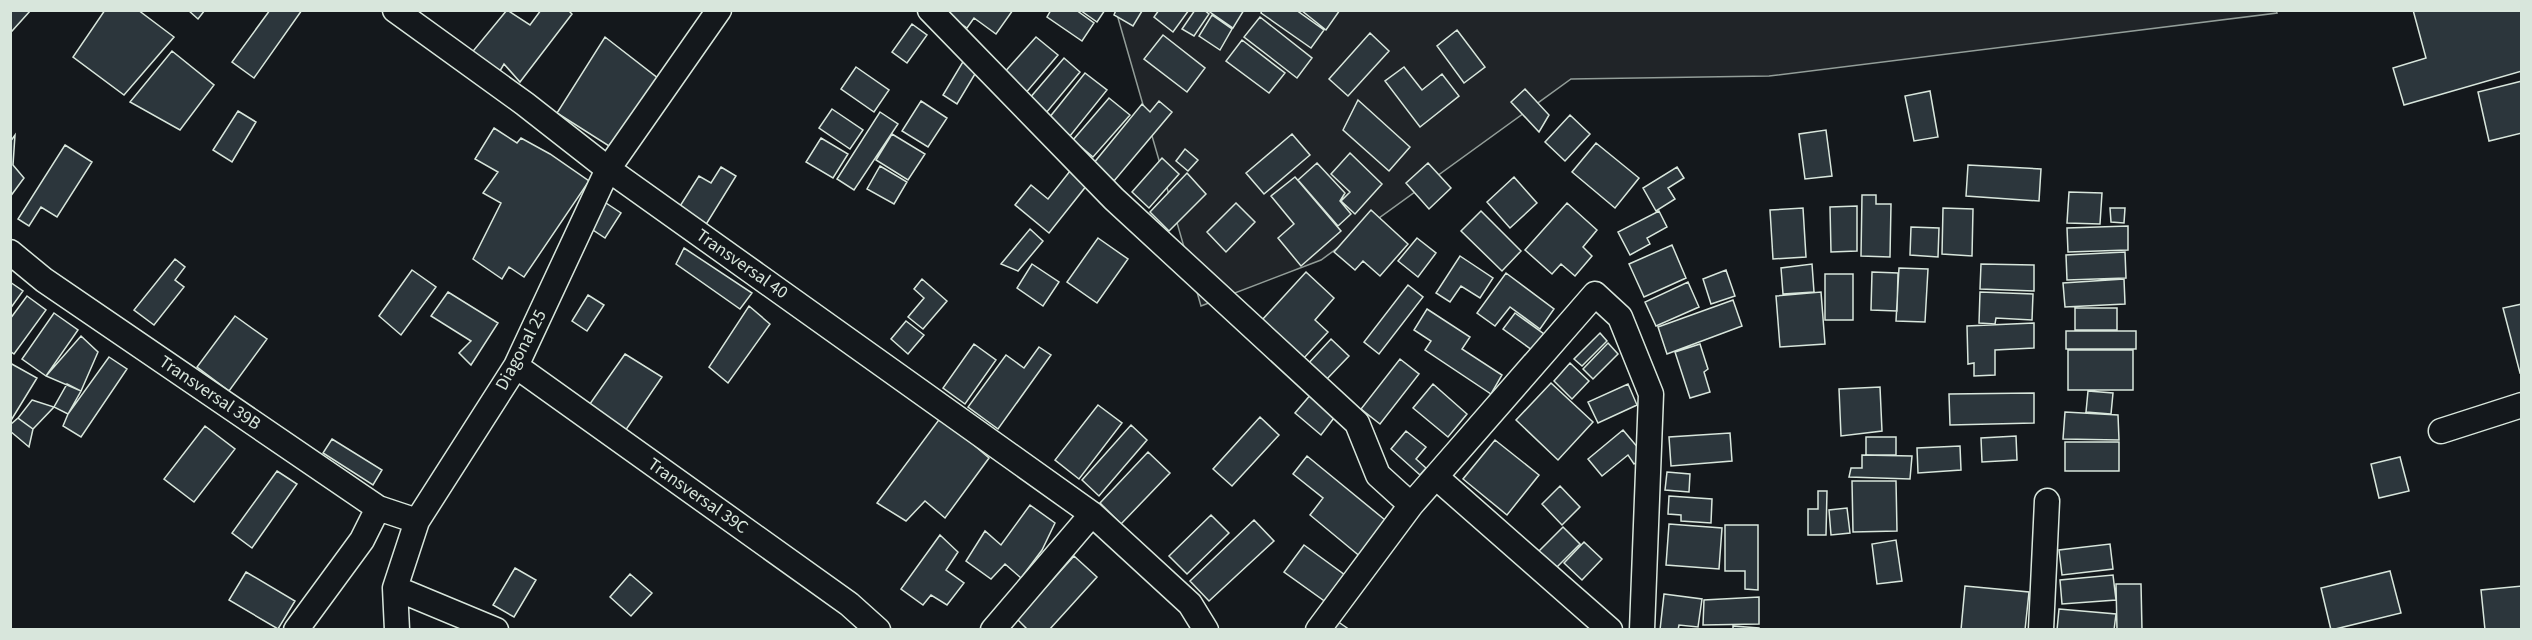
<svg xmlns="http://www.w3.org/2000/svg" width="2532" height="640" font-family="'Source Sans 3',sans-serif">
	<rect width="100%" height="100%" fill="#14181c"/>
	<path fill="#202428" stroke="#939e99" stroke-width="1.5" d="M2276,10L2277,13L1769,76L1571,79L1321,260L1201,306L1116,11Z"/>
	<path fill="#2c363c" stroke="#d8e6dc" stroke-width="1.5" d="M10,10H31L12,31L10,30Z
		M105,10H138L174,37L124,95L73,57Z
		M188,10H205L198,19Z
		M270,10H302L254,78L232,62Z
		M507,10L530,25L541,10H568L572,14L520,82L504,64L497,76L469,56Z
		M951,10H1013L996,34L974,18L967,28L948,15Z
		M1051,10H1076L1094,23L1082,41L1047,17Z
		M1080,10H1105L1097,22Z
		M1116,10H1141L1142,11L1133,26L1114,15Z
		M1159,10H1189L1173,32L1154,17Z
		M1195,10H1204L1209,14L1194,36L1182,29Z
		M1207,10H1244L1233,28Z
		M1262,10H1296L1324,30L1311,48L1261,13Z
		M1301,10H1340L1326,30Z
		M2413,10H2522V71L2404,105L2393,68L2426,58Z
		M1212,15L1232,29L1220,50L1199,36Z
		M1260,17L1312,58L1297,78L1244,37Z
		M912,24L927,35L907,63L892,52Z
		M1457,30L1485,67L1464,83L1437,46Z
		M1370,33L1389,51L1348,96L1329,79Z
		M1163,35L1205,68L1187,92L1144,59Z
		M605,37L659,79L609,146L557,113Z
		M1036,37L1058,55L1024,95L1002,75Z
		M1242,40L1285,73L1269,93L1226,61Z
		M172,51L214,85L180,130L130,102Z
		M1064,58L1080,72L1046,113L1029,99Z
		M964,60L978,69L957,104L943,95Z
		M856,67L889,90L874,112L841,89Z
		M1404,67L1422,90L1442,74L1459,96L1420,127L1385,81Z
		M1085,73L1107,90L1070,136L1049,118Z
		M2522,81V133L2489,141L2478,92Z
		M1525,89L1549,115L1539,132L1511,102Z
		M1930,91L1938,137L1914,141L1905,96Z
		M1109,98L1130,115L1093,157L1073,140Z
		M1358,100L1410,147L1389,171L1343,130Z
		M921,101L947,118L928,147L902,131Z
		M1159,101L1172,112L1114,181L1093,164L1142,104L1150,112Z
		M832,109L863,130L850,149L819,128Z
		M238,111L256,122L232,162L213,150Z
		M880,112L898,124L854,190L837,179Z
		M1570,115L1590,134L1565,161L1545,142Z
		M494,128L517,143L521,138L550,154L589,181L524,277L509,267L502,279L473,259L501,203L483,193L498,172L475,159Z
		M1826,130L1832,176L1805,179L1799,134Z
		M892,134L925,154L908,180L876,160Z
		M1292,134L1310,155L1264,194L1246,173Z
		M15,135L13,165L24,178L10,197V142Z
		M821,138L848,154L833,178L806,162Z
		M1596,143L1639,178L1615,208L1572,172Z
		M65,145L92,162L57,217L41,207L29,226L18,219Z
		M1185,149L1198,160L1188,171L1176,161Z
		M1350,153L1382,184L1355,214L1341,201L1350,192L1331,174Z
		M1162,158L1179,174L1149,208L1132,192Z
		M1317,163L1345,193L1340,201L1351,214L1338,226L1298,180Z
		M1428,163L1451,188L1429,209L1406,183Z
		M1968,165L2041,169L2039,201L1966,196Z
		M880,166L907,182L894,204L867,189Z
		M721,167L736,176L702,231L675,214L699,176L711,183Z
		M1677,167L1684,178L1668,188L1675,199L1656,211L1643,188Z
		M1070,171L1087,185L1049,233L1015,205L1031,185L1048,199Z
		M1187,173L1206,194L1169,231L1150,212Z
		M1295,177L1341,231L1301,266L1278,238L1294,224L1271,196Z
		M1514,177L1537,203L1510,228L1487,202Z
		M2069,192L2102,193L2100,224L2067,223Z
		M1862,195H1876V204H1891L1890,257L1861,256Z
		M606,203L621,213L605,238L590,228Z
		M1236,203L1255,222L1226,252L1207,232Z
		M1567,203L1597,230L1583,247L1592,256L1575,276L1561,264L1552,274L1525,250Z
		M1857,206V251L1831,252L1830,207Z
		M1803,208L1806,257L1773,259L1770,210Z
		M1943,208L1973,209L1972,256L1942,254Z
		M2110,208H2125L2124,223L2111,222Z
		M1371,210L1408,244L1380,276L1363,261L1355,270L1334,252Z
		M1481,211L1521,251L1502,271L1461,231Z
		M1659,211L1667,227L1647,238L1650,244L1630,255L1618,232Z
		M2128,226V250L2068,252L2067,228Z
		M1911,227L1939,228L1938,257L1910,255Z
		M1030,229L1043,241L1018,271L1001,264Z
		M1098,238L1128,259L1097,303L1067,282Z
		M1417,238L1436,253L1418,277L1398,261Z
		M1672,245L1686,278L1644,297L1629,264Z
		M684,248L752,293L740,309L676,264Z
		M2125,252L2126,278L2067,280L2066,255Z
		M1460,256L1493,278L1480,298L1461,286L1450,302L1436,293Z
		M175,259L185,267L175,280L184,287L154,325L134,310Z
		M1032,264L1059,282L1043,306L1017,288Z
		M1812,264L1814,292L1783,294L1781,268Z
		M1981,264L2034,265V291L1980,289Z
		M1899,268L1928,269L1925,322L1896,321Z
		M412,270L436,287L401,335L379,316Z
		M1726,270L1735,296L1711,304L1703,279Z
		M1306,272L1334,298L1315,320L1328,332L1303,359L1262,320Z
		M1872,272L1898,273L1897,311L1871,310Z
		M1506,273L1554,309L1540,329L1510,307L1495,326L1477,313Z
		M1825,274H1853V320H1825Z
		M922,279L947,301L923,329L908,317L924,298L914,289Z
		M2124,279L2125,304L2065,307L2063,283Z
		M10,282L23,291L10,309Z
		M1688,282L1699,307L1656,326L1645,302Z
		M1408,285L1423,297L1379,354L1364,342Z
		M448,292L498,323L471,365L459,353L471,341L431,316Z
		M1821,292L1825,344L1780,347L1776,296Z
		M1980,292L2033,294L2032,320L1996,318L1995,324L1979,323Z
		M588,295L604,305L587,331L572,321Z
		M27,296L46,310L14,354L10,351V319Z
		M1733,300L1742,326L1667,354L1658,327Z
		M2522,304V372L2520,373L2503,308Z
		M749,306L770,324L728,383L709,367Z
		M2075,308H2117V330H2075Z
		M1427,309L1470,337L1462,349L1502,375L1491,394L1425,350L1431,341L1414,330Z
		M54,313L78,330L46,376L22,359Z
		M1515,313L1544,334L1532,350L1503,329Z
		M235,316L267,339L229,391L197,367Z
		M906,321L924,335L908,354L891,339Z
		M2034,323V348L1995,350V375L1974,376V363L1968,364L1967,326Z
		M2066,331H2136V349H2066Z
		M1600,333L1607,341L1582,366L1574,359Z
		M81,336L98,352L81,391L46,376Z
		M1331,339L1349,356L1324,382L1306,366Z
		M1608,343L1618,354L1593,379L1583,369Z
		M974,344L996,360L965,404L943,388Z
		M1700,344L1708,369L1704,372L1710,392L1690,398L1675,352Z
		M1039,347L1051,355L998,429L968,407L1006,355L1024,368Z
		M2068,350H2133V390H2068Z
		M625,354L662,377L623,434L587,408Z
		M109,357L127,369L81,437L63,426L68,414Z
		M1400,359L1419,374L1380,424L1361,409Z
		M10,363L37,378L10,422Z
		M1570,363L1589,381L1572,399L1554,381Z
		M1551,383L1593,422L1558,460L1516,420Z
		M67,384L81,391L68,414L54,407Z
		M1433,384L1467,414L1448,437L1413,408Z
		M1628,384L1637,405L1598,423L1588,402Z
		M1880,387L1882,431L1841,436L1839,389Z
		M2088,391L2113,393L2111,414L2086,412Z
		M1312,393L1337,414L1321,435L1295,413Z
		M2034,393V423L1950,425L1949,394Z
		M32,400L54,407L33,429L18,418Z
		M1098,405L1122,423L1079,479L1055,460Z
		M2065,412L2118,415L2119,440L2063,439Z
		M941,417L989,458L945,518L925,501L906,521L877,503Z
		M1260,417L1279,435L1232,486L1213,469Z
		M18,418L33,429L29,447L10,431V425Z
		M1131,425L1147,440L1099,496L1082,480Z
		M205,426L235,449L194,502L164,479Z
		M1623,430L1645,456L1634,464L1628,455L1602,476L1588,459Z
		M1406,431L1426,447L1416,459L1426,468L1420,475L1391,449Z
		M1730,433L1732,461L1671,466L1669,437Z
		M2016,436L2017,460L1982,462L1981,438Z
		M1866,437H1896V455H1866Z
		M332,439L382,470L373,485L323,453Z
		M1495,440L1539,475L1507,515L1463,479Z
		M2065,442H2119V471H2065Z
		M1960,446L1961,470L1918,473L1917,448Z
		M1148,452L1170,473L1121,524L1100,503Z
		M1862,455L1912,456L1910,479L1849,477L1851,468H1862Z
		M1307,456L1390,524L1362,558L1310,515L1323,498L1293,474Z
		M2400,457L2409,491L2379,498L2371,464Z
		M277,471L297,484L252,548L232,533Z
		M1667,472L1690,474L1689,492L1665,490Z
		M1852,481H1896L1897,531L1853,532Z
		M1560,486L1580,507L1562,525L1542,504Z
		M1818,491H1827L1826,535H1808V509H1818Z
		M1669,496L1712,499L1711,523L1681,521V515L1668,514Z
		M1030,505L1055,523L1042,550L1021,578L1005,564L991,579L966,561L985,531L1001,545Z
		M1847,508L1850,533L1831,535L1829,510Z
		M1211,515L1229,533L1187,574L1169,556Z
		M1254,520L1274,541L1209,601L1190,581Z
		M1669,524L1722,528L1719,569L1666,565Z
		M1725,525H1758V590L1745,589V571H1725Z
		M1563,527L1580,544L1551,573L1534,556Z
		M940,535L958,552L946,570L964,583L947,605L931,595L923,605L901,589Z
		M1896,540L1902,581L1877,584L1872,544Z
		M1584,542L1602,559L1582,580L1564,563Z
		M2110,544L2113,569L2062,575L2059,550Z
		M1304,545L1349,578L1330,605L1284,572Z
		M1074,556L1097,577L1049,630H1028L1017,619Z
		M515,568L536,580L514,617L493,605Z
		M2390,571L2401,613L2331,630L2321,588Z
		M246,572L295,601L278,629L229,600Z
		M630,574L652,593L631,616L610,597Z
		M2113,575L2116,600L2062,604L2060,580Z
		M2116,584H2141L2142,630H2117Z
		M1965,586L2029,592L2025,630H1961Z
		M2522,586V630H2485L2481,590Z
		M1664,594L1702,599L1698,627L1679,625L1678,630H1660Z
		M1759,597V624L1703,625L1704,600Z
		M2059,609L2116,614L2114,630H2057Z
		M1337,621L1350,630H1331Z
		M1733,626L1759,628V630H1733Z"/>
	<g fill="none" stroke-linecap="round" stroke-linejoin="round">
		<defs>
			<path id="street" d="M395,10L525,104L608,169L1092,514L1190,604L1206,630
				M930,10L1114,199L1357,423L1378,475L1411,505
				M10,252L44,280L378,508L417,521
				M516,366L849,604L878,630
				M2441,431L2522,405
				M1436,477L1610,630
				M395,588L496,630
				M296,630L362,540L378,508
				M397,630L395,588L417,521L516,366L608,169L719,10
				M993,630L1092,514
				M1318,630L1411,505L1595,294L1620,317L1651,394L1642,630
				M2041,630L2047,501"/>
		</defs>
		<use href="#street" stroke="#d8e6dc" stroke-width="27"/>
		<use href="#street" stroke="#14181c" stroke-width="24"/>
	</g>
	<g text-anchor="middle" dominant-baseline="central" stroke-width="4.5" stroke-linejoin="round" paint-order="stroke">
		<g font-size="18" fill="#d8e6dc" stroke="#14181c">
			<text transform="translate(742 264) rotate(35)">Transversal 40</text>
			<text transform="translate(521 350) rotate(-62)">Diagonal 25</text>
			<text transform="translate(210 393) rotate(34)">Transversal 39B</text>
			<text transform="translate(698 496) rotate(35)">Transversal 39C</text>
		</g>
	</g>
	<rect width="2532" height="640" fill="none" stroke="#d8e6dc" stroke-width="24"/>
</svg>
